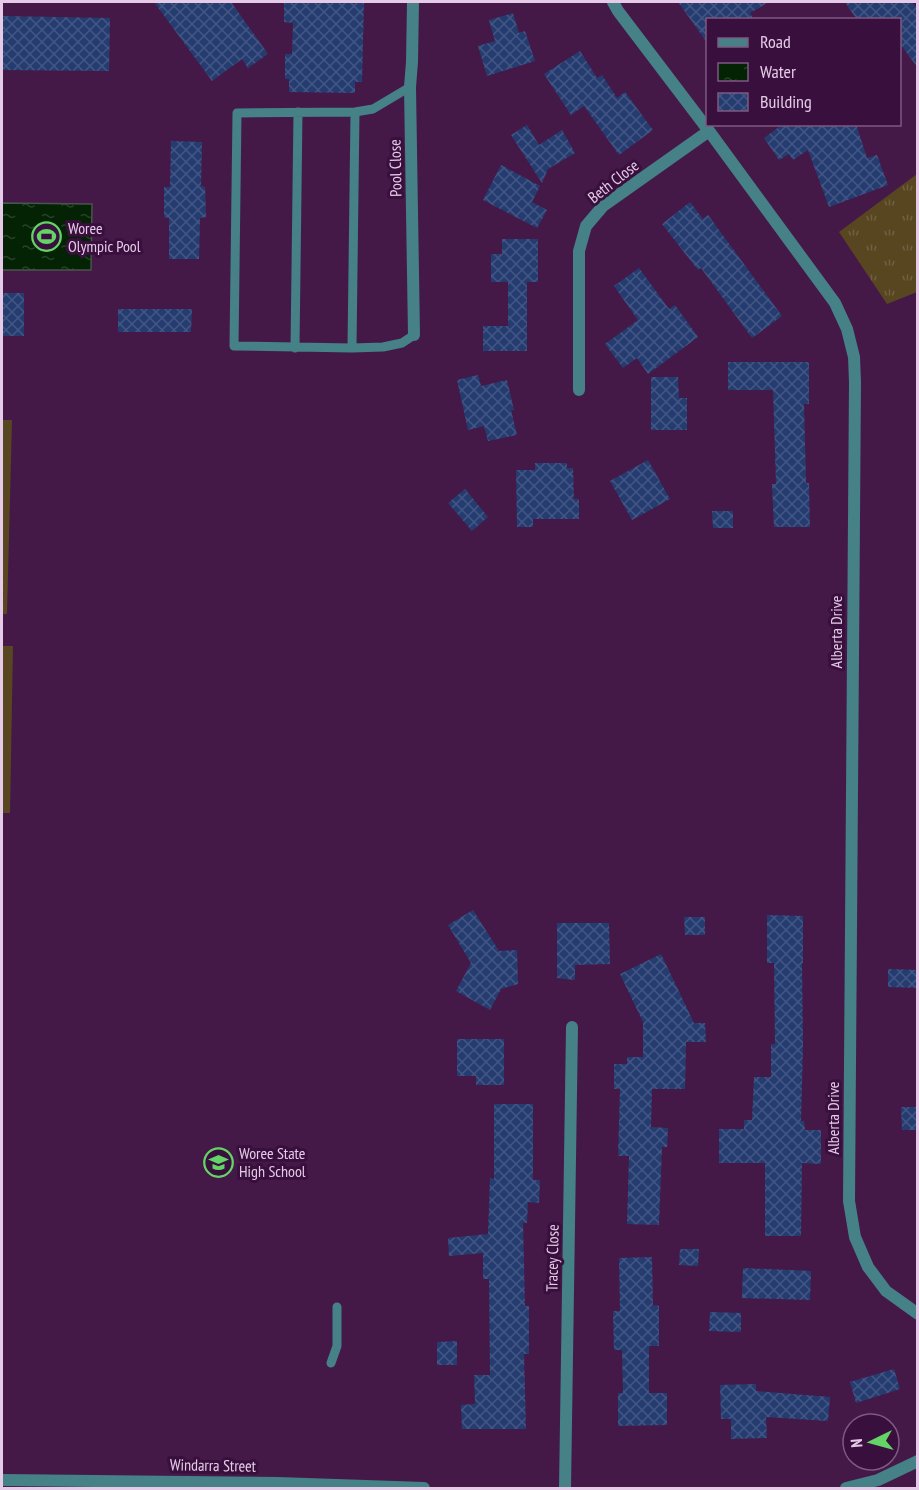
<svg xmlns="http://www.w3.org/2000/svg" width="919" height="1490" font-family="'PT Sans Narrow',sans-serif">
	<defs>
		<pattern id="grass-tufts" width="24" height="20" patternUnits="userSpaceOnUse" patternTransform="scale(1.5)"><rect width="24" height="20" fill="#584621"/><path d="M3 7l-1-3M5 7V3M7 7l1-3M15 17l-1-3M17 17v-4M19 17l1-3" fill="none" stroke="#705f41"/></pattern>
		<pattern id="water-ripples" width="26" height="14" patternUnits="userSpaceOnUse" patternTransform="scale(1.5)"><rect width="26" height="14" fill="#042305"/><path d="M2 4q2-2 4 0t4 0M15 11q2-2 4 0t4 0" fill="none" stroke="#284229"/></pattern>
		<pattern id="building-cross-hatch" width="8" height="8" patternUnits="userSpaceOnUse" patternTransform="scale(1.5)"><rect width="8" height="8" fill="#243c6f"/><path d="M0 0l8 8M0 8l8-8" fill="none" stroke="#445784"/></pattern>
	</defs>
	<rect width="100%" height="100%" fill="#441948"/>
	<path fill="url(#grass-tufts)" d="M917,174V292L887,304L839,232Z"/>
	<path fill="#584621" d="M2,420H12L7,614H2Z
		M2,646H13L10,813H2Z"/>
	<path fill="url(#water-ripples)" stroke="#485549" stroke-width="1.5" d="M2,203L92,204L91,270H2Z"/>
	<path fill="url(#building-cross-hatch)" d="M154,2H231L268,54L248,68L242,59L212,81Z
		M284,2H364L362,82H355V93L289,92V79H285V54H292L293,23L284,22Z
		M678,2H769L750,13L754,20H708V44Z
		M845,2H912L918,9V68L900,44V20H857Z
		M513,13L519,33L525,31L535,61L487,76L478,46L495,41L489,20Z
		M2,16L110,18L109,71L2,70Z
		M580,51L597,78L602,75L617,98L625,92L653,130L619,155L584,106L571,115L544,74Z
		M783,124H856L867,158L877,155L888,185L829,207L808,150L793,160L789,154L779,160L764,138Z
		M527,125L539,145L562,130L575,153L548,169L542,183L511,135Z
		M171,141L202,142L201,186L205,187L206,217L200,218L199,259H169V218L164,217V187H170Z
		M501,165L540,186L532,202L547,210L537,228L483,200Z
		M690,202L703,219L708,215L782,316L752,338L701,268L698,270L662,224Z
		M502,239H538V282H527V351H483V326H508V282H491V254H502Z
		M639,268L669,309L675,305L698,337L648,374L637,358L623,368L605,344L638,320L614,286Z
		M2,293H24V336H2Z
		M118,309H192L191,332H118Z
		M728,362H809V404H804L806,483H809L810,527H774L772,484H776L773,390H728Z
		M478,375L481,386L507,380L514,410H511L517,435L488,441L484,426L468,430L457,380Z
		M651,377H678L679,398H687V430H651Z
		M648,460L670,499L632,520L610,481Z
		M535,463H567V468H573L574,499H579V519H533V527H517L516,470H535Z
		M465,489L488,517L472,531L448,503Z
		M712,511H733V528H713Z
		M473,910L499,951L517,950L518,984L501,989L490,1010L456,991L471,963L448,925Z
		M767,915L803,916V963H802L803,1045L801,1121H804L805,1130H821V1164L802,1163L801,1236H765V1163H719V1129H744V1120H752L754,1077H771V1044H775L774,963H767Z
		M684,917H705V935H685Z
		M557,923H609L610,964L575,965V980L557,978Z
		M661,954L694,1023H705L706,1042H686L685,1089H652L651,1127L668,1128L667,1147H662L659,1225L627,1224L629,1156H618L620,1089H614V1064H627V1057H643V1022L620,974Z
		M888,969L918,970V988L888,987Z
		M457,1039H504V1085H476V1076H457Z
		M494,1104H533V1180H540L539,1203L528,1202L527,1223H523L525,1306H529V1354H524L526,1429H462L461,1405L475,1404L474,1375H490L489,1279H483V1253L449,1256L448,1238L488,1234L490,1178L494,1179Z
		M901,1107H918V1130H902Z
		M680,1249H699L698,1266L679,1265Z
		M652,1257L653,1305L659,1306V1346H649V1393H667V1425L618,1426V1393H623L622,1350H614L613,1311H620L619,1258Z
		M743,1268L811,1271L810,1300L742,1298Z
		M710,1312L741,1313V1332L709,1331Z
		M457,1341V1365H437V1342Z
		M894,1369L900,1389L856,1403L850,1382Z
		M756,1384V1391L830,1397L828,1421L766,1417L767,1438L731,1439V1419H721L720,1385Z"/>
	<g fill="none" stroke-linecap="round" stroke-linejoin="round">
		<path stroke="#458187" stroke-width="9" d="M410,87L373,109L355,112L237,113L234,346L352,348L383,347L402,343L414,335
			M295,348L298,112
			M352,348L355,112
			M331,1363L337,1346V1307"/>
		<path stroke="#458187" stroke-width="12" d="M413,2L412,62L410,87L414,335
			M613,2L618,11L709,131L835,303L847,329L854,357L855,382L849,1201L855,1237L868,1267L886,1291L918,1314
			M579,390V251L586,226L603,206L709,131
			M565,1488L572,1027"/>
		<path stroke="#458187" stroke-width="12" d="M2,1480L278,1483L424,1488
			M846,1488L878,1480L918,1461"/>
	</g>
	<defs>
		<symbol id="stadium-ring" viewBox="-11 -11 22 22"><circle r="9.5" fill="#390f3d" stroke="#65d467" stroke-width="1.5"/><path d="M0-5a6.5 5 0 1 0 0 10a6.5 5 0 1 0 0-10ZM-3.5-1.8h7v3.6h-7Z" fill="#65d467"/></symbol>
		<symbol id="school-ring" viewBox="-11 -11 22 22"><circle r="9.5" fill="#390f3d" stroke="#65d467" stroke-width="1.5"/><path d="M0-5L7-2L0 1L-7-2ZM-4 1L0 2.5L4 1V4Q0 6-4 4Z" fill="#65d467"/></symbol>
	</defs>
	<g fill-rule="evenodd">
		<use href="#stadium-ring" x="30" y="220" width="33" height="33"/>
		<use href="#school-ring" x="202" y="1146" width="33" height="33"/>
	</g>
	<g text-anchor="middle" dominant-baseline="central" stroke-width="6" stroke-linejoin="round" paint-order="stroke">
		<g font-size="16" fill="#e5cbe7" stroke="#390f3d">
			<text transform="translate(395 168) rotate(-91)">Pool Close</text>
			<text transform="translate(613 181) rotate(-38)">Beth Close</text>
			<text transform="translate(836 632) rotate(-90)">Alberta Drive</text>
			<text transform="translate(833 1118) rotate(-90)">Alberta Drive</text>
			<text transform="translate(552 1258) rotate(-89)">Tracey Close</text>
			<text transform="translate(213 1465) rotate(1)">Windarra Street</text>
		</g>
		<g font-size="16" fill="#e5cbe7" stroke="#390f3d" text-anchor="start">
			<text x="68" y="228">Woree<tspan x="68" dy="18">Olympic Pool</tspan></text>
			<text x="239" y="1153">Woree State<tspan x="239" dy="18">High School</tspan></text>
		</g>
	</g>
	<rect width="919" height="1490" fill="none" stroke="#e5cbe7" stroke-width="6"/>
	<rect x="706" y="18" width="195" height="108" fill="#390f3d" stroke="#7e5a81" stroke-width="1.5"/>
	<rect x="718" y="38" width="30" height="9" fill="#458187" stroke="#7e5a81" stroke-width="1.5"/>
	<text x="760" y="48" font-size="18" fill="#e5cbe7">Road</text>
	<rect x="718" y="63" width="30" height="18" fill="url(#water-ripples)" stroke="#7e5a81" stroke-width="1.5"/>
	<text x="760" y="78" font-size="18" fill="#e5cbe7">Water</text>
	<rect x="718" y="93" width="30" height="18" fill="url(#building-cross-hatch)" stroke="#7e5a81" stroke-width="1.5"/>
	<text x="760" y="108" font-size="18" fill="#e5cbe7">Building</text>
	<g transform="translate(871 1442) rotate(265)"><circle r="28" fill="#390f3d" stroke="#7e5a81" stroke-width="1.5"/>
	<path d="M0-4.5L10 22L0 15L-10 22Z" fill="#65d467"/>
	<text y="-9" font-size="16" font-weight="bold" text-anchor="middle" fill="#e5cbe7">N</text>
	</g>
</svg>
